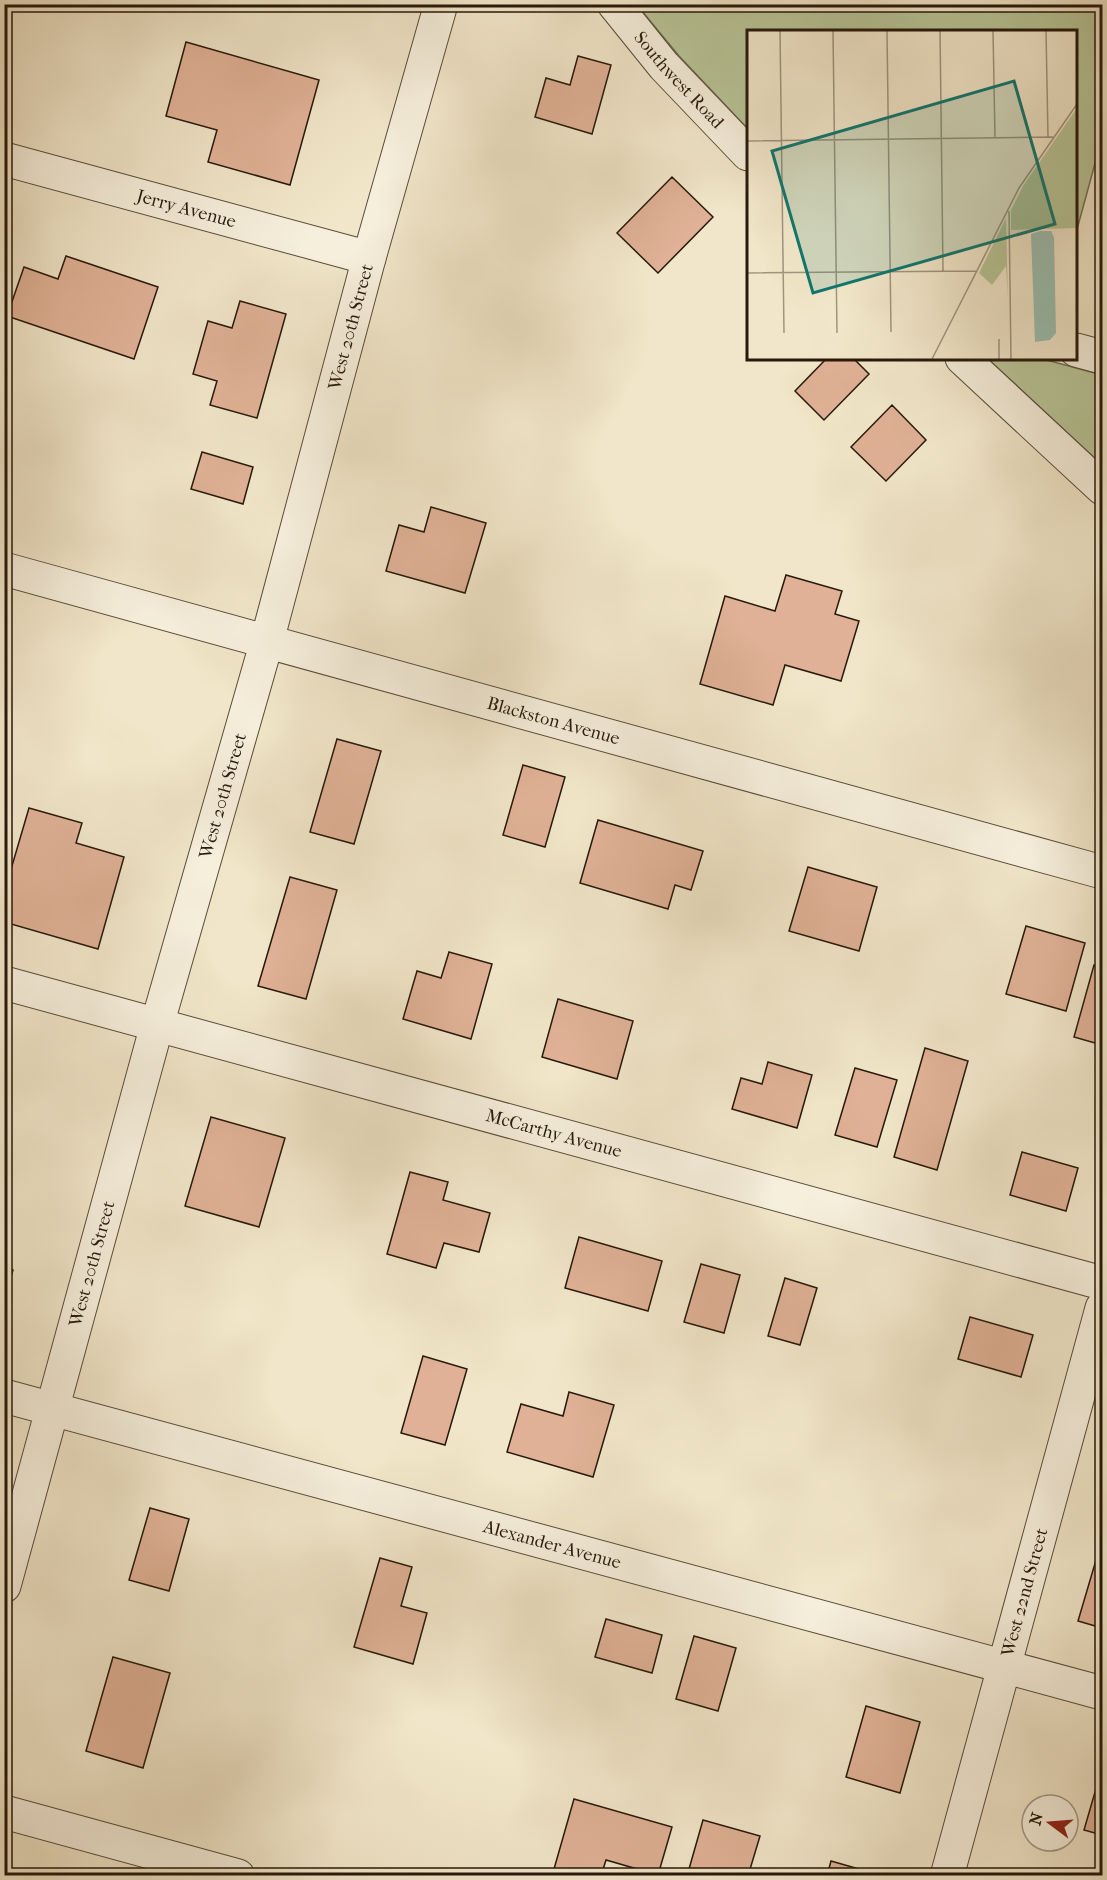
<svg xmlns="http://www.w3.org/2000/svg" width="1107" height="1880" font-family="'IM FELL French Canon',serif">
	<rect width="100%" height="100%" fill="#f1e6c9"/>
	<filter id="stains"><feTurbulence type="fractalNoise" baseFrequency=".00333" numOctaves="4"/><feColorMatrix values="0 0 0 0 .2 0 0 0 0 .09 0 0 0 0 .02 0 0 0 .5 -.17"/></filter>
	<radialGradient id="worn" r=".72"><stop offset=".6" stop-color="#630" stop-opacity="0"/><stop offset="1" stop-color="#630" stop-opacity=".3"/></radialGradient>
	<path fill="#b8c598" stroke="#6f6f52" stroke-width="1.5" d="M637,5H1102V138L1076,233V32H748V129L679,56Z
		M988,359H1043L1102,375V465Z"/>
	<path fill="#e0b196" stroke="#26190b" stroke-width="1.5" d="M186,42L319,80L290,185L208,162L217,130L166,116Z
		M578,56L611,65L592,134L535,117L546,78L570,85Z
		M672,177L713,217L658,273L617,233Z
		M66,256L158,287L134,359L7,316L24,267L58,279Z
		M240,301L286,314L257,418L210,405L217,381L193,374L208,321L232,328Z
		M827,358H853L869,374L824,420L795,391Z
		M892,405L926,440L886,481L851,447Z
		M202,452L253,467L243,504L191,489Z
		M431,507L486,523L465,593L386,571L399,525L424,532Z
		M786,575L842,591L835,614L859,621L841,681L785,665L773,705L700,684L725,596L775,611Z
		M337,739L381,751L354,844L310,832Z
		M523,765L565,777L545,847L503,835Z
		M29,808L82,823L76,843L124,857L98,949L4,922V893Z
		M598,820L703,851L691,890L675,885L668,909L580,883Z
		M808,867L877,887L859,951L789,931Z
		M290,877L337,890L306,999L258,986Z
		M1026,926L1085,943L1066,1011L1006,994Z
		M449,952L492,964L471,1039L403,1019L417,971L441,978Z
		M1094,965L1102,968V1045L1074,1037Z
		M558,999L633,1021L617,1079L542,1057Z
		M925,1048L968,1061L937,1170L894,1157Z
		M768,1062L812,1075L797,1128L732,1109L741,1078L762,1084Z
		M855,1068L897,1080L877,1147L835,1135Z
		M211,1117L285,1138L259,1227L185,1206Z
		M1022,1152L1078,1168L1066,1211L1010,1195Z
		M410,1172L448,1182L443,1200L490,1213L479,1252L444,1243L436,1268L387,1254Z
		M579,1237L662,1261L648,1311L565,1288Z
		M701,1264L740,1275L724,1333L684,1322Z
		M4,1268L13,1270L4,1299Z
		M785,1278L817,1288L800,1345L768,1336Z
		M970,1317L1033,1335L1021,1377L958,1359Z
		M423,1356L467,1369L445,1445L401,1433Z
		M569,1392L614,1405L593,1477L507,1452L521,1404L563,1416Z
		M150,1508L189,1519L169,1591L129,1580Z
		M380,1558L412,1567L401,1606L427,1613L413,1664L354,1647Z
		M1096,1560L1102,1561V1628L1078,1621Z
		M606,1619L662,1635L652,1673L595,1657Z
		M694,1636L736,1648L718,1711L676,1699Z
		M113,1657L170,1673L143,1768L86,1751Z
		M866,1706L920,1722L900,1793L846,1777Z
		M1102,1768V1835L1084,1830Z
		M574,1799L672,1827L658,1875L606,1860L601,1876H552Z
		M703,1820L760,1836L748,1876H687Z
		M831,1861L873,1873L872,1876H827Z"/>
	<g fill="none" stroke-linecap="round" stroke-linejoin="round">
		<defs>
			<g id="minor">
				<path id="s1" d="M614,4L664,66L748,154"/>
				<path id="s2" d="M4,159L369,258"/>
				<path d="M1076,350L1102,357"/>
				<path d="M962,358L1102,488"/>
				<path id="s3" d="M4,569L1102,872"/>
				<path id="s4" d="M4,983L1102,1283"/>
				<path id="s5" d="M4,1396L1102,1693"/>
				<path id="s6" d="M4,1586L157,1025L267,641L369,258L441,4"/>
				<path d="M4,1812L238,1876"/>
				<path id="s7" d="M947,1876L1102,1308"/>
			</g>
		</defs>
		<use href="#minor" stroke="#594c3a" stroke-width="35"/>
		<use href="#minor" stroke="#f6efdc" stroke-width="33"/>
	</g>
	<g text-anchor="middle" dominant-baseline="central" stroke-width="5" stroke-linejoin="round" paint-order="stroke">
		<g font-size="18" fill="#26190b" stroke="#f6efdc">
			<text stroke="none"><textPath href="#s1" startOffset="100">Southwest Road</textPath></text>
			<text stroke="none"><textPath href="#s2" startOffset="189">Jerry Avenue</textPath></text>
			<text stroke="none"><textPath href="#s6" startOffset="1306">West 20th Street</textPath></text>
			<text stroke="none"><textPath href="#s3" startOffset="570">Blackston Avenue</textPath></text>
			<text stroke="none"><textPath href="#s6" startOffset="820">West 20th Street</textPath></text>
			<text stroke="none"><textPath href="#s4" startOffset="570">McCarthy Avenue</textPath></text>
			<text stroke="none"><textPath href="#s6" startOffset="334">West 20th Street</textPath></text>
			<text stroke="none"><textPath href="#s5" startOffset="568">Alexander Avenue</textPath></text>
			<text stroke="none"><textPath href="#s7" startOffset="294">West 22nd Street</textPath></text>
		</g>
	</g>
	<g transform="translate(747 30)">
		<rect width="330" height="330" fill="#f1e6c9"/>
		<path d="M330,78V198L264,200V180L276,156ZM259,188L261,270L259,236L245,255L232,243Z" fill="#b8c598"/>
		<path d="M293,201H304L307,207L309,303L303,310L288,312L284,204Z" fill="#9bc0b2"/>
		<path fill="none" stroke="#a0947d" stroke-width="1.5" d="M33,1L37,303M86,1L90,303M140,1L144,302M193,1L196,241M246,1L248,108M299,1L301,107M0,111L306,107M262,181L264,329M0,243L230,241M185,329L272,158L330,74M252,329V309"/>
		<path fill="#0f766e" fill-opacity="0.15" stroke="#0f766e" stroke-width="3" d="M267,51L308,194L66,263L25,121Z"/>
		<rect width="330" height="330" fill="none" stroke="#26190b" stroke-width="3"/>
	</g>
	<rect width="1107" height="1880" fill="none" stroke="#f1e6c9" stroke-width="24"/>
	<rect x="6" y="6" width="1095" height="1868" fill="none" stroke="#26190b" stroke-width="3"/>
	<rect x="12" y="12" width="1083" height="1856" fill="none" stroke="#26190b" stroke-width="1.5"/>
	<g transform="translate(1050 1823) rotate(286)"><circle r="28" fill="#f6efdc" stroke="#a39988" stroke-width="1.5"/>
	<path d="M0-4.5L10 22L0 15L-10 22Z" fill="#8f2418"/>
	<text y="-9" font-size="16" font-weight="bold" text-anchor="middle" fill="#26190b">N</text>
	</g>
	<rect width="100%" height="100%" filter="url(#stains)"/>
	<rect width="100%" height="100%" fill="url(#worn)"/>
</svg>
